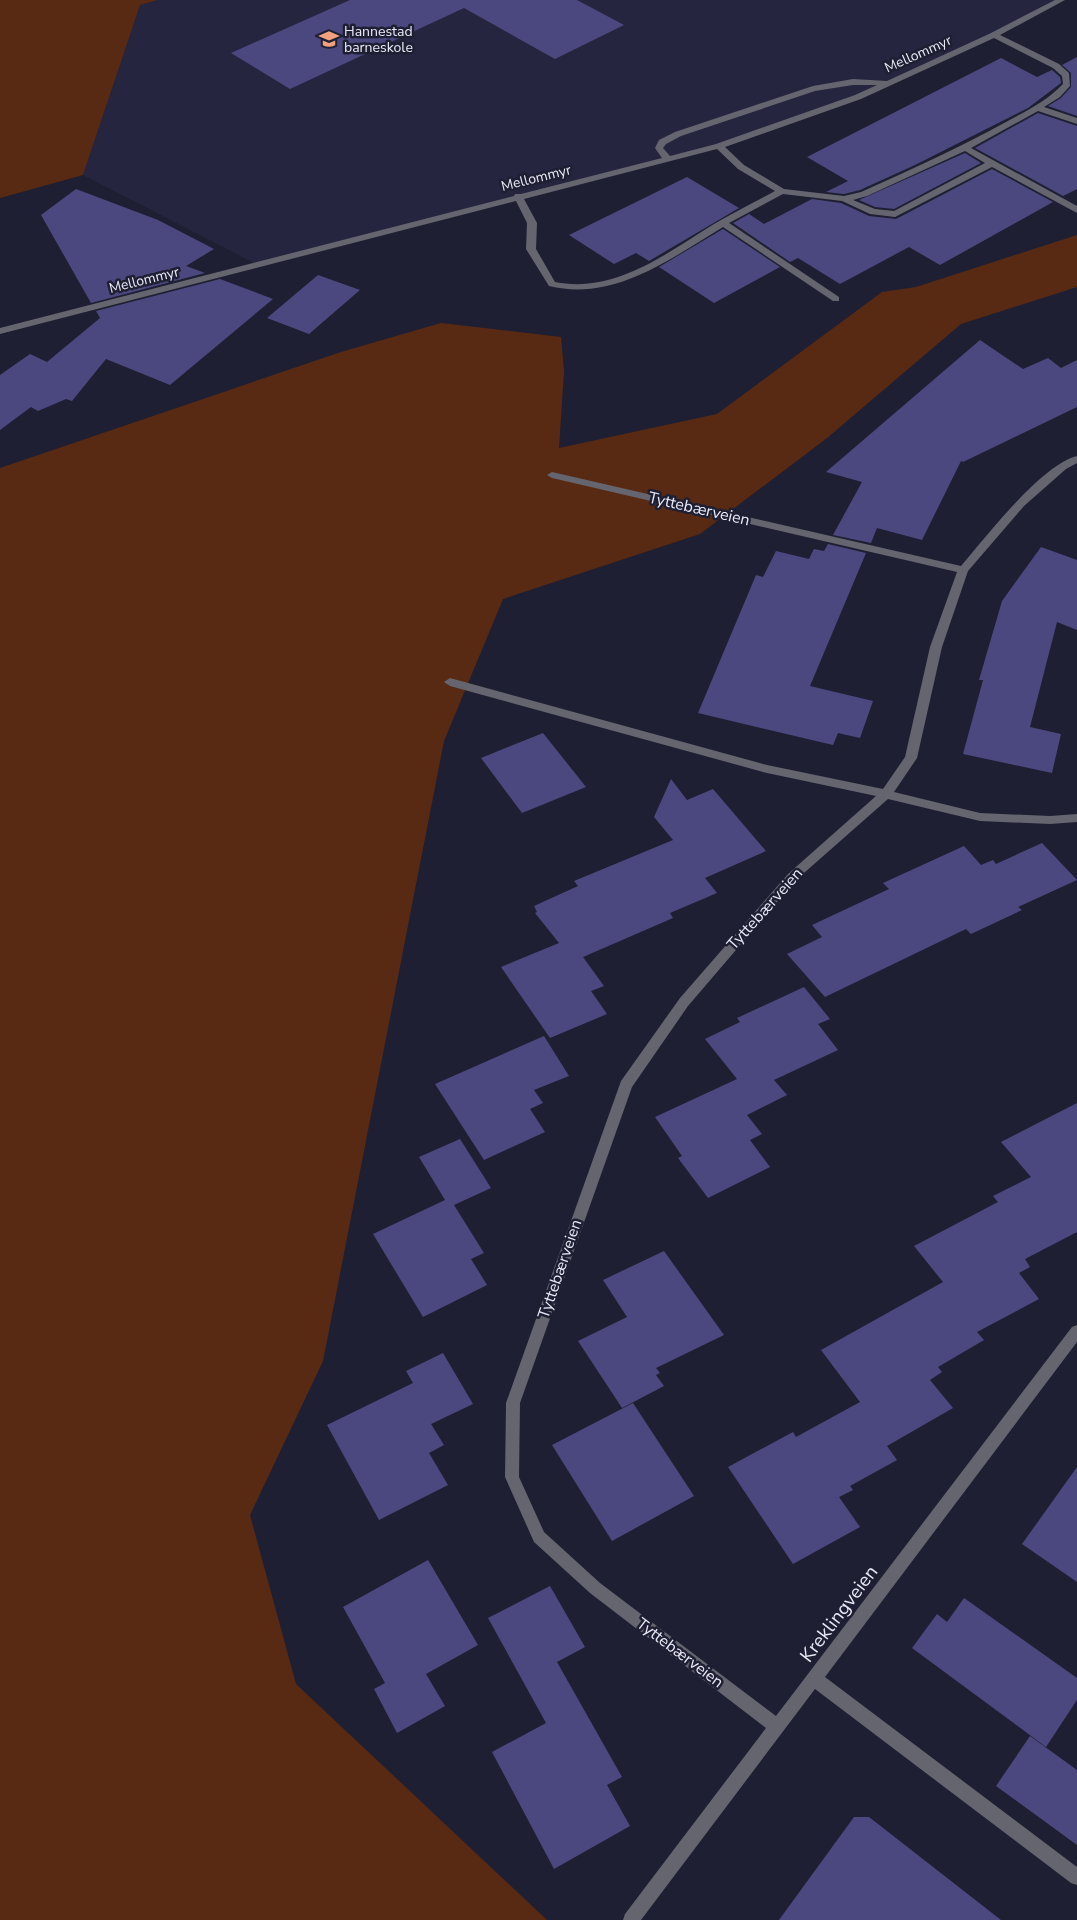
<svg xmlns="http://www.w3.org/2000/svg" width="1077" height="1920" font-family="'Nunito Sans',sans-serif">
	<rect width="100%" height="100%" fill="#1f1f33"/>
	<path fill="#26253f" d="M158,0H1061L858,97L719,146L258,265L83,175L140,5Z"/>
	<path fill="#582a14" d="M0,0H158L140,5L83,175L0,198Z
		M1077,235V287L961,324L827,438L700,534L503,599L444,741L323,1361L250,1515L296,1684L547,1920H0V468L341,352L441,323L561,337L564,371L559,448L717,414L882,292L916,287Z"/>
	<path fill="#4b487f" d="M350,0H577L624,25L555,59L464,8L290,89L231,53Z
		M1077,57V116L1048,106L1061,98L1071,87V73L1062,65Z
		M1001,58L1037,77L1052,70L1060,77L1061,83L1028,108L915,165L860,190L844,194L826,192L848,181L807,157Z
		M1038,113L1077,126V189L1063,196L975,148Z
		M965,153L981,163L894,209L875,207L859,200Z
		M992,169L1053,202L940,265L909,247L840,284L798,258L790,262L733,223L749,214L764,224L812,199L841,203L869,216L896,219Z
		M687,177L739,208L649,261L636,253L614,264L569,235Z
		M76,189L158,220L214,249L186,266L205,273L91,303L41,215Z
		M723,229L780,267L714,303L659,267Z
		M318,275L360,290L309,334L267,318Z
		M220,279L273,299L170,385L106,359L72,401L66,399L38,411L31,407L0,430V375L30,354L47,362L100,318L96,311Z
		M980,340L1023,369L1048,358L1061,368L1077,360V407L963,462L961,461L922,540L877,528L871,543L833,535L862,482L826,472Z
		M828,544L866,553L810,686L873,701L860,738L838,733L833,745L698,713L756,575L763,577L776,551L809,559L814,549L824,551Z
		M1041,547L1077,560V630L1057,622L1030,727L1061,734L1052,773L963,754L983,680H979L1002,601Z
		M543,733L586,787L522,813L481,758Z
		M671,779L687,800L713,789L766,851L705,878L717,893L670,913L673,918L583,957L604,986L591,991L607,1014L550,1038L501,967L559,943L535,913L537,912L534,906L578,886L574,881L673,840L654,817Z
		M1042,843L1077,880L1018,907L1022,910L971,934L966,929L825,997L787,954L822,937L812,925L889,889L883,883L964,846L981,865L993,860L996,864Z
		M804,987L830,1019L818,1024L838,1050L774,1080L787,1095L747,1115L762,1134L750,1140L770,1167L708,1198L678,1158L682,1156L655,1117L737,1079L705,1039L740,1022L737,1018Z
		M544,1036L569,1076L534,1090L543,1103L530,1109L545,1132L484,1160L435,1084Z
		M1077,1103V1232L1025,1259L1030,1267L1019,1273L1039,1299L977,1332L984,1340L938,1367L942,1372L930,1380L953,1408L887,1446L897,1460L850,1486L853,1490L839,1497L860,1527L793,1564L728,1467L793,1432L796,1437L860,1402L821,1350L943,1282L914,1246L998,1202L993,1196L1031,1177L1001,1142Z
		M460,1139L491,1188L454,1205L484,1253L471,1259L487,1285L423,1317L373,1234L445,1200L419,1157Z
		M664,1251L724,1335L656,1368L660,1373L656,1375L664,1386L622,1408L578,1341L627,1317L603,1280Z
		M443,1353L473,1404L431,1424L444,1445L429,1453L448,1485L379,1520L327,1425L413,1383L406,1371Z
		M633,1403L694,1496L612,1541L552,1445Z
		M1077,1467V1582L1022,1544Z
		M428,1560L478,1645L426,1674L445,1706L397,1733L374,1689L385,1683L343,1607Z
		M550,1586L585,1647L557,1662L622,1777L607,1785L630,1826L554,1869L492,1752L546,1723L488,1618Z
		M964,1598L1077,1678V1700L1046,1747L912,1648L937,1614L947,1622Z
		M1030,1736L1077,1770V1845L996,1786Z
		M854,1817H869L1001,1920H779Z"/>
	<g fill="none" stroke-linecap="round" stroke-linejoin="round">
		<path fill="#64656f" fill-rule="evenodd" d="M1055,0H1065L1000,35L1059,64L1069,73L1070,86L1060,97L1044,107L1077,118V124L1038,111L971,148L1077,206V213L992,167L895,217L870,214L842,201L783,194L729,223L839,297V301H833L723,227C670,259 614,302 549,286L526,249L527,223L516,201L0,334V328L514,196L515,194H521L662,158L655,148L659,140L675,132L813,86L853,79L887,81L991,33ZM994,38L1053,68L1062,76L1063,84C1047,101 1026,111 1006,122C959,148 910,170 861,192L844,196L784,189L744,165L725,147L861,99ZM853,85H877L855,95L716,144L670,156L663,148L666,144L681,136L815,91ZM717,149L738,169L775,191C755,202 734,212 714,224C667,253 615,294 555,282L536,249L537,223L524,199ZM965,151L985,163L894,211L875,209L853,200L867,196Z
			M1077,456V463L1066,469L1024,506L968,571L942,647L917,758L894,792L980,813L1050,816L1077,814V822L1050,824L980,821L888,799L796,880L688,1006L632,1087L520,1403L519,1477L544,1532L600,1583L776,1716L1072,1327L1077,1325V1342L825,1677L1077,1867V1885L1071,1883L815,1689L641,1920H623L625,1914L766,1728L590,1593L534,1542L505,1477L506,1403L621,1081L680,998L788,874L876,796L767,773L450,686L444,682L450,678L767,765L883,789L905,757L930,647L957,572L552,478L547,475L552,472L961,566C986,537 1041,465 1077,456Z"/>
	</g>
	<defs>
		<symbol id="school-bare" viewBox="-9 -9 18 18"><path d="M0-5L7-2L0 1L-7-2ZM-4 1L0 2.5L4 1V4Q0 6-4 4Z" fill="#f1a17d" stroke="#1f1f33" stroke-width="2.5" paint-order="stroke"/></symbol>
	</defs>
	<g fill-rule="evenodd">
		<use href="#school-bare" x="315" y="25" width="28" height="28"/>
	</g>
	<g text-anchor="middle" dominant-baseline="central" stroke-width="5" stroke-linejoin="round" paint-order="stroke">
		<g font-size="14" fill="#e9e9f7" stroke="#1f1f33" text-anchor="start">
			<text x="344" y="31">Hannestad<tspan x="344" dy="16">barneskole</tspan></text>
		</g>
		<g font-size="14" fill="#e9e9f7" stroke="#1f1f33">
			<text transform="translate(918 54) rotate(-24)">Mellommyr</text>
			<text transform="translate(536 178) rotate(-14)">Mellommyr</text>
			<text transform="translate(144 280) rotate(-14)">Mellommyr</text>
		</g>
		<g font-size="16" fill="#e9e9f7" stroke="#1f1f33">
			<text transform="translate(699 509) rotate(13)">Tyttebærveien</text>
			<text transform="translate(765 909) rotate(-48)">Tyttebærveien</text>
			<text transform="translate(560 1269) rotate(-71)">Tyttebærveien</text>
			<text transform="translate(680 1653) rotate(37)">Tyttebærveien</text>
		</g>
		<g font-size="19" fill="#e9e9f7" stroke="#1f1f33">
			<text transform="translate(839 1614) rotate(-53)">Kreklingveien</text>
		</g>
	</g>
</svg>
